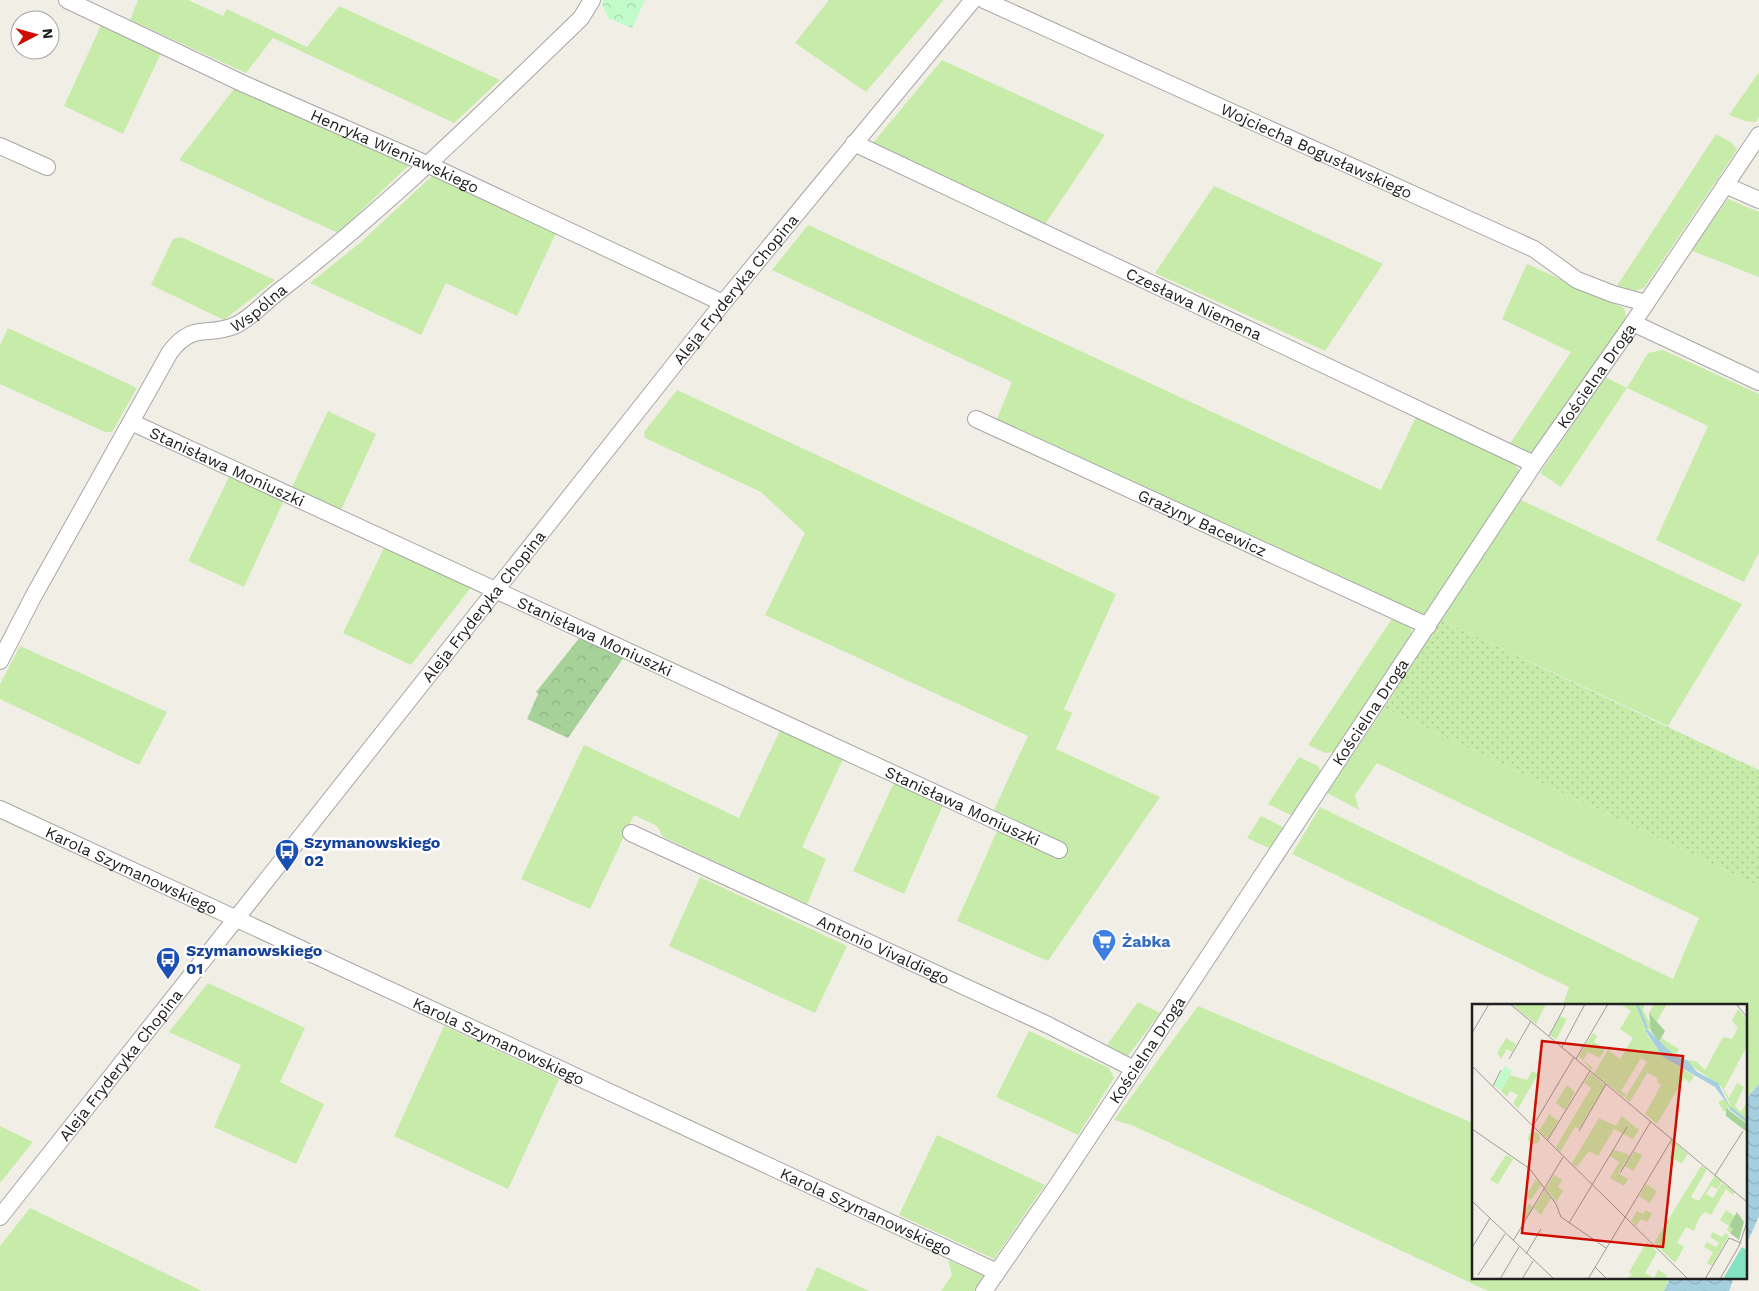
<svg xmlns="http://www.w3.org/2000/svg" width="1759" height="1291" font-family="'Work Sans',sans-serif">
	<defs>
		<pattern id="forest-crowns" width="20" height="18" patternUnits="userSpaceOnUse" patternTransform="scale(1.25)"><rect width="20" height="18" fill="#a6d199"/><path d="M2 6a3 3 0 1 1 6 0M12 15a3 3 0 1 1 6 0" fill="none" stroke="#8fb384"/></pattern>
		<pattern id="park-crowns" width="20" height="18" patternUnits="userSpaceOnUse" patternTransform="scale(1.25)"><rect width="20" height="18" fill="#c2fbca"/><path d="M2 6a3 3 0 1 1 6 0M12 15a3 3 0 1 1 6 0" fill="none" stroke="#a6d7ad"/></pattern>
		<pattern id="garden-dots" width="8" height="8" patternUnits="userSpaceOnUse" patternTransform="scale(1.25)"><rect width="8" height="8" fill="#c7ecaa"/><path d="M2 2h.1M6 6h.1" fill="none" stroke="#abca92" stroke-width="1.8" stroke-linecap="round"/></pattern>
		<pattern id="water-waves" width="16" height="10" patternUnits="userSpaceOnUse" patternTransform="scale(1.25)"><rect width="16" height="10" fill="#a5cfdf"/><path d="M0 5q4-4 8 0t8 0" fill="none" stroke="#8eb1bf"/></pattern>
	</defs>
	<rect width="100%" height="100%" fill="#f1eee6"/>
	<path fill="#c7ecaa" d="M138,0H188L223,16L227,9L307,47L339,6L500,80L454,123L273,38L246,73L130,20Z
		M829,0H943V1L866,92L795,43Z
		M102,23L162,51L123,134L64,106Z
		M942,60L1105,135L1045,224L872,144Z
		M1759,72V117L1756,122L1745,121L1729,115Z
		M237,85L409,165L338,233L179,160Z
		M1716,134L1732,143L1737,150L1644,288L1632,292L1615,289Z
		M432,176L556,233L517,316L446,283L421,335L310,283L360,243Z
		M1214,186L1383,264L1325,351L1155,273Z
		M1728,199L1759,212V277L1690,250Z
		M808,225L1381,490L1416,417L1514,462L1519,471L1425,617L997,419L1012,382L772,270Z
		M181,237L275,280L224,320L151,285L173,239Z
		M1527,264L1624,308L1626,317L1596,364L1529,455L1509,445L1571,352L1502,319Z
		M8,328L137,388L112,432H105L0,384V345Z
		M1663,350L1759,394V552L1744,582L1656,540L1708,426L1627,388L1561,487L1540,473L1605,377L1627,388L1648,353Z
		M677,390L1116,594L1064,709L1072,713L1056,749L1160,797L1048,961L957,921L998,829L1053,855L1054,859L1067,852L1064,843L994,810L1028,736L765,615L805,533L761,492L645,438L644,432Z
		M328,411L376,434L341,510L292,487Z
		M230,475L284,500L244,587L188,561Z
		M1521,500L1742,604L1668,726L1441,620Z
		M385,546L472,586L411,665L343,633Z
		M1393,617L1411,627L1412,637L1334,752L1325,753L1308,745Z
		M20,646L167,712L139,765L0,699V684Z
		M1384,708L1759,886V1084L1745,1100V1005H1563L1569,987L1292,854L1320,807L1673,979L1699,918L1377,763L1355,795L1359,810L1327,793Z
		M781,728L843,759L802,847L826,859L807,905L663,837L657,826L634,815L590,909L521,879L584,745L739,818Z
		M1299,757L1318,766L1321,772L1293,816L1268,804Z
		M894,783L943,805L904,894L853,871Z
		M1261,816L1285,828L1271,849L1247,838Z
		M700,877L847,946L815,1013L669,946Z
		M208,983L305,1028L280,1082L324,1104L296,1164L214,1127L241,1065L169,1032Z
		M1138,1002L1160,1013L1128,1056L1107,1045Z
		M1198,1006L1473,1123V1277H1671L1664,1291H1488L1134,1126L1114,1120Z
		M444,1026L559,1079L508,1189L394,1136Z
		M1029,1031L1109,1068L1114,1078L1078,1135L996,1097Z
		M0,1126L33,1142L0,1183Z
		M937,1135L1045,1185L994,1259L899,1215Z
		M30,1208L202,1291H0V1246Z
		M948,1260L984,1276L974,1291H941L952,1275Z
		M817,1267L869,1291H806Z"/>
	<path fill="url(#forest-crowns)" d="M581,636L624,657L568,738L527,719L538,694L536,692Z"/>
	<path fill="url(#park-crowns)" d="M604,0H645L632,28L608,18L602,4Z"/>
	<path fill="url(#garden-dots)" d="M1441,620L1759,770V886L1384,708Z"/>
	<path fill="url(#water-waves)" d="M1759,1084V1216L1745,1248V1100Z
		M1671,1277H1734L1729,1291H1664Z"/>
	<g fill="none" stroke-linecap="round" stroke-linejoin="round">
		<defs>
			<g id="minor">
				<path id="s1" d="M67,0L244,84L429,165L723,303"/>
				<path id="s2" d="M984,0L1534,249L1577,280L1613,294L1646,303"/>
				<path id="s3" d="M854,143L1534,464"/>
				<path d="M0,146L47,167"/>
				<path d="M1725,185L1759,200"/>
				<path d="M1633,323L1759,382"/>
				<path id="s4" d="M976,419L1428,626"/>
				<path id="s5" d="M131,422L1059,850"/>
				<path id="s6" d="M0,661L33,597L170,352C194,321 207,338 236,325C251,318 265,302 278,292C386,208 483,113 581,18L592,0"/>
				<path id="s7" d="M0,809L997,1272"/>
				<path id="s8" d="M631,833L1048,1025L1134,1069"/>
				<path id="s9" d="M0,1217L723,303L973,0"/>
				<path id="s10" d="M984,1291L1058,1184L1534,464L1633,323L1759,135"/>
			</g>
		</defs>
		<use href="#minor" stroke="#a7a7a7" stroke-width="18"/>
		<use href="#minor" stroke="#fff" stroke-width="16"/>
	</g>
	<defs>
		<symbol id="bus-pin" viewBox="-11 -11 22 30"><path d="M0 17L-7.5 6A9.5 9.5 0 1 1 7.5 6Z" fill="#1a4fb4" stroke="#fff"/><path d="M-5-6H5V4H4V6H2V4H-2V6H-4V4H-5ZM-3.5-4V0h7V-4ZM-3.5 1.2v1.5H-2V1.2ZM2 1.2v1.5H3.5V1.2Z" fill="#fff"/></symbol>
		<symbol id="supermarket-pin" viewBox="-11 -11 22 30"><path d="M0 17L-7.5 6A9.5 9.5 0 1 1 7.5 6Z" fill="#3f7fe0" stroke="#fff"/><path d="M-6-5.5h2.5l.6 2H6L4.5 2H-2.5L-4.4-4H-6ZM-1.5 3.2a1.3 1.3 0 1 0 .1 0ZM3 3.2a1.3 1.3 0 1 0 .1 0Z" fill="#fff"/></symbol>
	</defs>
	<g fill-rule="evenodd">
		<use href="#bus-pin" x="273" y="837" width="28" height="38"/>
		<use href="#supermarket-pin" x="1090" y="927" width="28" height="38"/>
		<use href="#bus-pin" x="154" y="945" width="28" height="38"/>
	</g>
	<g text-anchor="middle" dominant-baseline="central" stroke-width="5" stroke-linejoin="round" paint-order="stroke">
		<g font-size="16" fill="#202020" stroke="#fff">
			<text stroke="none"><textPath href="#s2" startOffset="365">Wojciecha Bogusławskiego</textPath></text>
			<text stroke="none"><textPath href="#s1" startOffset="361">Henryka Wieniawskiego</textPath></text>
			<text stroke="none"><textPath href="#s9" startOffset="1184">Aleja Fryderyka Chopina</textPath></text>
			<text stroke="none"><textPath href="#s3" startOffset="376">Czesława Niemena</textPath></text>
			<text stroke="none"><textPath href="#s6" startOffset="455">Wspólna</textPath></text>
			<text stroke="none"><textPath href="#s10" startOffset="1101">Kościelna Droga</textPath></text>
			<text stroke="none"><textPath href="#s5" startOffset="106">Stanisława Moniuszki</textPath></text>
			<text stroke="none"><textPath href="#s4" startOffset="249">Grażyny Bacewicz</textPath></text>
			<text stroke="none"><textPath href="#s9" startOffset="779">Aleja Fryderyka Chopina</textPath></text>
			<text stroke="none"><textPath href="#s5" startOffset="511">Stanisława Moniuszki</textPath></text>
			<text stroke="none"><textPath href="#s10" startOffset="696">Kościelna Droga</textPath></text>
			<text stroke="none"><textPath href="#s5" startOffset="916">Stanisława Moniuszki</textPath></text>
			<text stroke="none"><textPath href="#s7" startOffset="145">Karola Szymanowskiego</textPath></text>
			<text stroke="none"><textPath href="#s8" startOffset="278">Antonio Vivaldiego</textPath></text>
			<text stroke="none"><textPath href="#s7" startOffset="550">Karola Szymanowskiego</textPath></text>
			<text stroke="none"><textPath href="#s10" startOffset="291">Kościelna Droga</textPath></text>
			<text stroke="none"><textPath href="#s9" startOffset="194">Aleja Fryderyka Chopina</textPath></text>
			<text stroke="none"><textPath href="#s7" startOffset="955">Karola Szymanowskiego</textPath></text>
		</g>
		<g font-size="16" font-weight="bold" fill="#164399" stroke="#fff" text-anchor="start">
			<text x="304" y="842">Szymanowskiego<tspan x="304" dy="18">02</tspan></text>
			<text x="186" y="950">Szymanowskiego<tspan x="186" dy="18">01</tspan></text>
		</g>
		<g font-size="16" font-weight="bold" fill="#366cbe" stroke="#fff" text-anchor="start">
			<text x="1122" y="941">Żabka</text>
		</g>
	</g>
	<g transform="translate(1472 1004)">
		<rect width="275" height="275" fill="#f1eee6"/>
		<path d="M39,0H74L64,20ZM148,0H173L171,6L181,25L173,26L169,21L161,34L148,25L159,7ZM182,0H195L184,19L177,9ZM266,5L275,15V42L252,85L257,94L265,79L272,83L263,102L269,108L275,98V120L257,104L252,108L246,98L252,95L259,102L250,83L211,56L224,57L233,66L251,33L260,35L266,24L260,17ZM88,12L95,15L84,36L78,31ZM121,29L125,32L122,38L133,45L128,54L116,48L111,56L121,64L119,66L107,52ZM176,32L191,53L222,72L218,79L212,74L185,120L173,110L189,81L185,78L186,74L175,69L158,98L153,94L175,58L169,54L149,87L154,90L152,93L143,86ZM34,34L44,40L40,48L35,45L29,55L25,49ZM189,34L207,45L203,52L188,39ZM136,46L148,55L134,79L122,69ZM60,67L66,70L46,105L41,99L46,91L38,87L35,93L29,87L38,71L55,76ZM119,69L133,81L107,125L103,123L88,148L84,143L119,84L112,79ZM95,81L103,88L93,106L84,99ZM77,110L86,117L76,135L67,127ZM150,112L167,126L161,135L142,125L126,152L117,147L105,163L100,159L127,114L144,122ZM56 134a6 6 0 1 1 12 0a6 6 0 1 1-12 0ZM200,136L216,150L210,159L197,154L204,143L198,140ZM142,146L158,151L146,169L156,175L152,182L138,174L147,158L138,152ZM163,147L170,152L161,167L153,162ZM34,151L41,155L26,180L18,176ZM229,162L235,165L219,193L227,197L243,171L250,177L245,185L239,182L234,190L241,194L250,179L263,188L261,191L254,185L239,211L233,208L227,214L222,227L214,223L205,239L212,243L203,259L182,239ZM82,171L90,176L86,183L91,187L84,198L74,184ZM64,175L69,181L57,199L61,203L54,215L50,212L59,196L54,192ZM174,180L185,187L178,199L167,192ZM73,186L79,194L69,211L62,204ZM174,206L180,210L175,218L169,215L164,222L159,217L165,207L171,210ZM254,206L263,212L257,222L261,225L258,229L255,226L257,222L248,216ZM241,228L250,233L253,229L257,231L240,262L235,259L241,248L232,243L235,238L244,243L247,239L238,233ZM175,238L185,248L173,269L182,274L186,266L195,271L193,275H153L160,271L157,268Z" fill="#c7ecaa"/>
		<path d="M177,9L193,27L187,38L179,27ZM254,104L275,120V128L254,112ZM265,208L272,218L267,236L258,229L261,225L257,222Z" fill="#a6d199"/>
		<path d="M33,62L40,67L29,87L22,81Z" fill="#c2fbca"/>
		<path d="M169,20L176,32L143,86L134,79Z" fill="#c7ecaa"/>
		<path d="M270,243L275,246V275H251Z" fill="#82e2c2"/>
		<path d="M175,25L203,52L215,56L225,68L246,79L258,103L243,83L191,53L173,26Z" fill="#a5cfdf"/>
		<path fill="none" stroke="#a5cfdf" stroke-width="2.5" d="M165,0L175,24M258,104L275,117"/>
		<path fill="none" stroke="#9d9c97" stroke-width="1" d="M38,0L275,198M264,0L275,13M0,29L17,0M77,32L94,0M90,43L113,0M37,55L59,17M104,55L136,0M0,62L216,275M21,82L29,66M61,122L102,53M0,125L58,165L84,200L89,213L134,244M107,127L134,80M75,137L118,67M148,169L179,117M243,171L271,127M0,197L82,275M97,219L155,123M41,237L91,153M0,244L18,214M54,250L69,225M123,263L135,275M6,271L33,230M28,275L47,243M50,275L61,257M116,275L200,135M233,275L257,234L269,239M248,275L267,242L275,218"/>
		<path fill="#cf0c00" fill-opacity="0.15" stroke="#cf0c00" stroke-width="2.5" d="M70,37L211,52L191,243L50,229Z"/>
		<rect width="275" height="275" fill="none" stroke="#202020" stroke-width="2.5"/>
	</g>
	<g transform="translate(35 35) rotate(84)"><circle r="24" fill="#ffffff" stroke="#a6a6a6"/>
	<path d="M0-4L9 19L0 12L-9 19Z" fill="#cf0c00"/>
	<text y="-8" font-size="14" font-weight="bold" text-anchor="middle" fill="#202020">N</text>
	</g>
</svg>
